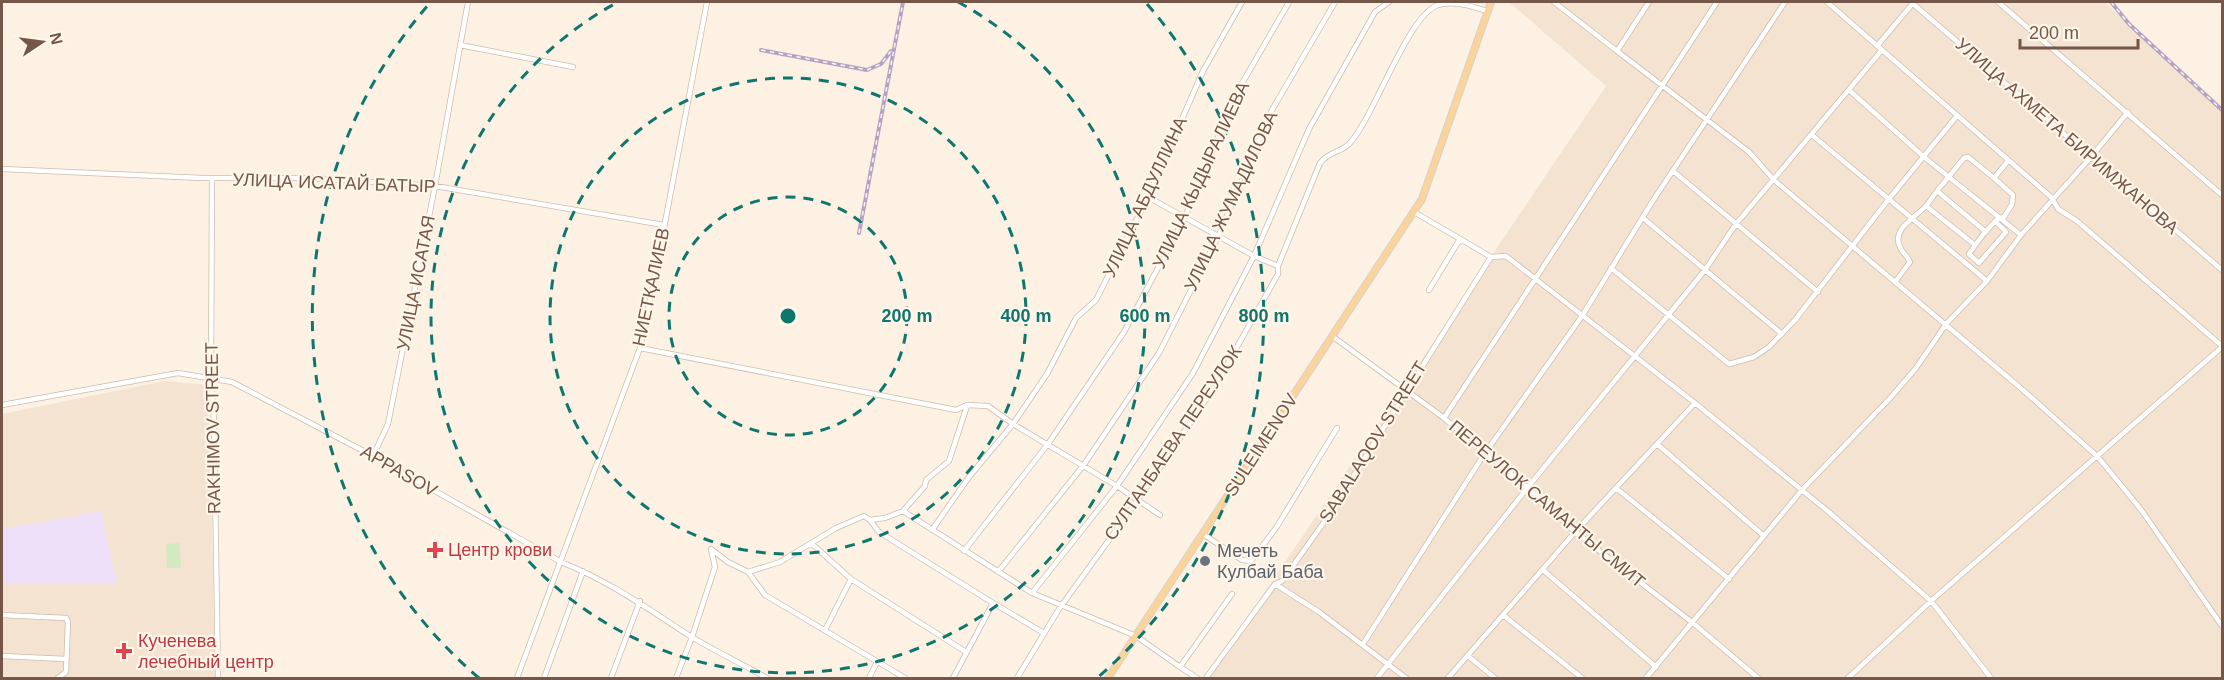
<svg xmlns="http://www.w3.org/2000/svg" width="2224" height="680" font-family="Helvetica,sans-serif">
	<rect width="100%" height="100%" fill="#fcf1e3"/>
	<path fill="#f4e3d1" d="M1509,2H2104L2222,109V678H1207L1606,86Z
		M165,381L207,385L211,490L215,678H2V414Z"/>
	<path fill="#eedff8" d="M101,511L117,584L5,583L2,576V529Z"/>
	<path fill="#d3eac1" d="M180,543L181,568H167L166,544Z"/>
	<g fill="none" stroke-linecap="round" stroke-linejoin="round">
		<defs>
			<path id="minor" d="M1554,2L1617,51
				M1649,2L1617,51L1749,152L1774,180L2023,390L2098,457L2142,511L2222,626
				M1827,2L2052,198L2058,209L2077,221L2222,346
				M1911,2L2222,270
				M1998,2L2222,195
				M460,45L573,67
				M1877,46L1914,2
				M1849,90L1924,157L2021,235
				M1812,135L1987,281
				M2,169L202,178H310L435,186L664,225
				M1673,171L1818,292
				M212,178L211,377L214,421L218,678
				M1994,178L2013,195L2012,204L2004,217L2000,218
				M1937,191L1964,158L1968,157L1994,178L2008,161
				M1148,197L1254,256L1278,266
				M1414,212L1491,257L1506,256L1695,403L1830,513L1931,601L1991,678
				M1643,218L1782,334
				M1995,221L2006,232L1979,263L1969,254C1978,241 1987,228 1999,218
				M1975,245L1926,206L1937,191L1986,232
				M1611,268L1729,364L1754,357L1769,347L1795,320L1888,200L1956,117
				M1895,282L1910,262C1908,256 1902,253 1900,247C1891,229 1916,217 1926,206
				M1429,290L1460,239
				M1332,336L1444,418L1536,495L1575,532L1693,623L1758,678
				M640,348L956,410L967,405L988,406L1013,424L1117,486L1160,515
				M2,405L178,373L232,382L373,456L561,562C609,581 647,608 690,636C715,651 742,664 767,678
				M1444,418L1717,2
				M1657,444L1764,536
				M373,456L388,424L435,186L468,2
				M1616,488L1729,579
				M903,511L1032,593L1136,636L1180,667
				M870,520L879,532L993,603L1044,633
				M932,530L969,477L1013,424L1047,374L1076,318L1096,300L1148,197L1203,71L1242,2
				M1203,534L1242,560L1251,561L1276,528L1337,428
				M812,544L851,579L966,652
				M711,549L728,562L748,572L765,595L905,678
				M964,551L1048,444L1124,332L1185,217L1237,92L1289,2
				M1543,570L1656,667
				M748,572L780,562L836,528L864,516L870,520L885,518L903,511L925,486L926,480L949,461L967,406
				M998,572L1083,466L1159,353L1219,235L1272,110L1335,2
				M1275,584L1319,612L1406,678
				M1032,593L1117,486L1193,373L1254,256L1309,129L1375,12L1389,2
				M2,615L66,618L68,622L66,672L58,678
				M1503,615L1582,678
				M825,630L851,579
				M1363,644L1483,456L1582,316L1652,202L1785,2
				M2,656L66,659
				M1468,656L1495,678
				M517,678L640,348L652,291L707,2
				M544,678L583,571
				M611,678L640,601
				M676,678L692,637L715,567L711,549
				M869,678L877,662
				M953,678L993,603
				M1017,678L1059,609L1138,500L1215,386L1278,274V266L1320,163C1329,151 1341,153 1350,143C1375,115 1408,15 1438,5C1455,0 1472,7 1488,11
				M1197,678L1180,667L1232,594
				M1206,678L1275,584L1282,581L1327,518L1491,257
				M1377,678L1528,487L1705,270L1736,224L1882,50
				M1448,678L1575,532L1695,403
				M1646,678L1802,490L1892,396L1916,368L1946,324L1987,281L2021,235L2091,157L2128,112
				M1848,678L1931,601L2222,347"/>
			<path id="major" d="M1108,678L1422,199L1491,2"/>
		</defs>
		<use href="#minor" stroke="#cfbbac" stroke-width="6"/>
		<use href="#major" stroke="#d8d0cc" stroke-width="8"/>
		<use href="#minor" stroke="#fff" stroke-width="4.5"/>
		<use href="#major" stroke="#fbd49b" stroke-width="6"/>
		<defs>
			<path id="rail" d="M2111,2L2129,24L2222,110
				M761,50L867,70L881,64L891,51
				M859,233L903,2"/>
		</defs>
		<use href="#rail" stroke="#b4a2c5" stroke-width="4"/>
		<use href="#rail" stroke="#fff6e9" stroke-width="1.5" stroke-dasharray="4.5" stroke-linecap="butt"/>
	</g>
	<g fill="none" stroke="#0f766e" stroke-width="3" stroke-dasharray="10 8">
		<circle cx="788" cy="316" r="119"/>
		<circle cx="788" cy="316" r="238"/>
		<path d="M958 2A357 357 0 1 1 618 2"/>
		<path d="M479 678A476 476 0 0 1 429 4M1147 4A476 476 0 0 1 1097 678"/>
	</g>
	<g fill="#e0444e" stroke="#fff6e9" stroke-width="2">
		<path d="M432 541h6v6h6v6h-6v6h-6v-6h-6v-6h6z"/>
		<path d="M121 642h6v6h6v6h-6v6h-6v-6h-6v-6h6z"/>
	</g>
	<circle fill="#6b7280" stroke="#fff6e9" stroke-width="2" cx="1205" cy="561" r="6"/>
	<g text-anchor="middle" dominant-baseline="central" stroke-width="4.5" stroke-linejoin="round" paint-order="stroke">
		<g font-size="18" fill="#745749" stroke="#fff6e9">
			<text transform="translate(2067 136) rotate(41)">УЛИЦА АХМЕТА БИРИМЖАНОВА</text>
			<text transform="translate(1201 175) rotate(-65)">УЛИЦА КЫДЫРАЛИЕВА</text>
			<text transform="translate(334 183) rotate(2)">УЛИЦА ИСАТАЙ БАТЫР</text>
			<text transform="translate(1145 197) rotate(-65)">УЛИЦА АБДУЛЛИНА</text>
			<text transform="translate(1231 201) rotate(-65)">УЛИЦА ЖУМАДИЛОВА</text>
			<text transform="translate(416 283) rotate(-79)">УЛИЦА ИСАТАЯ</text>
			<text transform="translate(651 287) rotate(-78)">НИЕТҚАЛИЕВ</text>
			<text transform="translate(213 428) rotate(-91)">RAKHIMOV STREET</text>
			<text transform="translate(1373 442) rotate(-58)">SABALAQOV STREET</text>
			<text transform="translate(1173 443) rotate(-56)">СУЛТАНБАЕВА ПЕРЕУЛОК</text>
			<text transform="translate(1261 445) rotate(-57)">SULEIMENOV</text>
			<text transform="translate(399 471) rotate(30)">APPASOV</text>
			<text transform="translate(1547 504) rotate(40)">ПЕРЕУЛОК САМАНТЫ СМИТ</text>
		</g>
		<g font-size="18" fill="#be3a42" stroke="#fff6e9" text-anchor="start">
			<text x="448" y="550">Центр крови</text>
			<text x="138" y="641">Кученева<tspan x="138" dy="21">лечебный центр</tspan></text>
		</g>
		<g font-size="18" fill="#5b616d" stroke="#fff6e9" text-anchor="start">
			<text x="1217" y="551">Мечеть<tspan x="1217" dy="21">Кулбай Баба</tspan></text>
		</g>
	</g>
	<circle cx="788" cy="316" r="9" fill="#0f766e" stroke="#fff6e9" stroke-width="3"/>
	<g font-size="18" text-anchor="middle" font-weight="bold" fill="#0f766e" stroke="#fff6e9" stroke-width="4.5" stroke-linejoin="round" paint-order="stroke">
		<text x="907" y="322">200 m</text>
		<text x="1026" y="322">400 m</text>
		<text x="1145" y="322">600 m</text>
		<text x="1264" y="322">800 m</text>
	</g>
	<rect width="2224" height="680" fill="none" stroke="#745749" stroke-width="6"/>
	<g transform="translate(42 42) rotate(77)" stroke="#fff6e9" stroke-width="4.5" paint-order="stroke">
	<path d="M0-4.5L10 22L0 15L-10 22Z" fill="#745749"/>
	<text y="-9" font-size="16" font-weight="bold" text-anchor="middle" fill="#745749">N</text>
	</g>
	<path d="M2020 39v9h118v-9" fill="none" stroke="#745749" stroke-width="3"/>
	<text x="2029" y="39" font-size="18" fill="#745749" stroke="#fff6e9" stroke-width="4.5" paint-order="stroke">200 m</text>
</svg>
